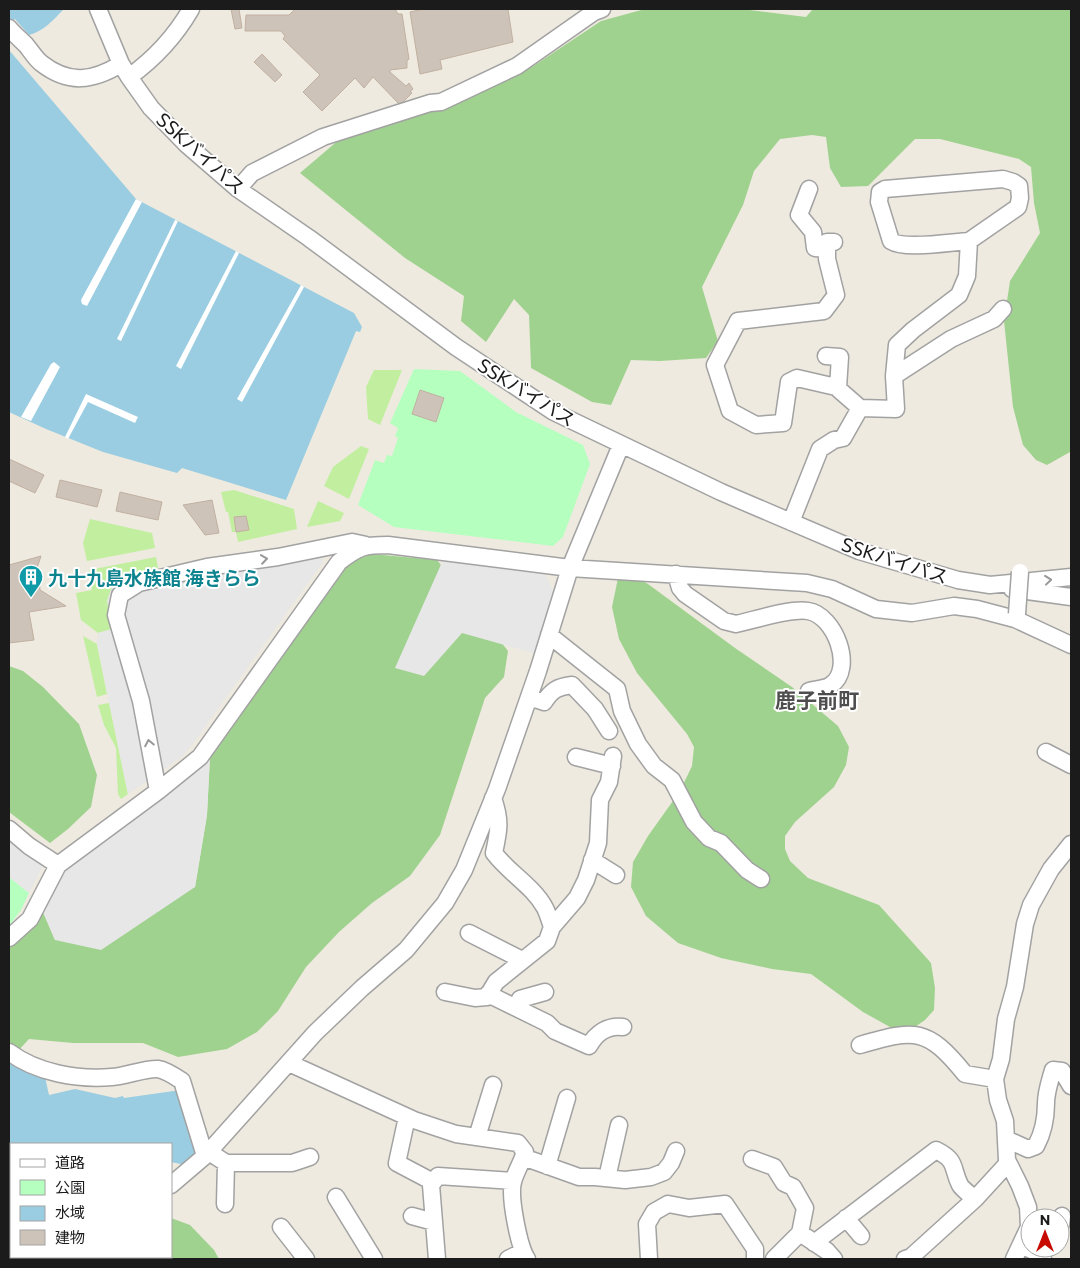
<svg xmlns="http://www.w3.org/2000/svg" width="1080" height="1268" font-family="Commissioner,'Noto Sans JP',sans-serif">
	<rect width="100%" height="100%" fill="#eeeadf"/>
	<path fill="#c2ef9f" d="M374,370H402L380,425L368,419L366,387Z
		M361,446L369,449L349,499L324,486L333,467Z
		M234,490L294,509L297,529L238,542L236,532H232L228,512H226L221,492Z
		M318,501L344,513L340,521L307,527Z
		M90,519L152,533L155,548L87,561L83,543Z
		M156,557L159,573L112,629L98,633L81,620L76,593L92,590L89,570Z
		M83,636L97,644L107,694L97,697Z
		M109,703L128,794L121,799L118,794L116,748L104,725L98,705Z"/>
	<path fill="#a0d28f" d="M645,9H741L806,17L813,9H1071V450L1070,452L1047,465L1036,460L1023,445L1013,407L1004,321L1010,281L1040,233L1034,203L1031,167L1019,159L940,139H915L868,186L841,187L830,168L826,137L812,135L780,139L754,171L743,205L702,287L718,341L706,358L660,361L631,360L611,405L592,402L531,368L529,315L514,299L486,342L461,321L464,296L405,258L300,173L341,138L426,111L532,67L601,21Z
		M372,554L437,560L508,651L504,677L485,698L440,835L410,876L372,903L339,932L306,967L278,1011L257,1032L227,1049L178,1057L143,1043H73L29,1039L17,1052L9,1045V948L27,931L43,912L55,940L195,887L207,815L210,756L329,584L352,561Z
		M626,572L648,584L735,648L792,687L838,726L849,747L846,765L834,787L795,822L785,836V849L790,861L808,878L879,905L931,963L935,988L934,1010L925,1020L912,1029L890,1027L863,1012L811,974L772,969L721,958L678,943L646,916L631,887L633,862L648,836L680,791L692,766L694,747L687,734L637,673L619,639L612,607L618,578Z
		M9,666L23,671L43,687L79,724L97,775L91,807L68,829L50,843L9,812Z
		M171,1218L190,1225L214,1250L219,1259H151L152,1257H171Z"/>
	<path fill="#b5ffbf" d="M414,369L460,371L516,412L583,445L590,464L563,537L553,546L394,527L358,505L375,460L384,463L387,455L392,456L398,438L395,436L398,428L390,423Z
		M9,877L29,893L21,910L9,926Z"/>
	<path fill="#e7e7e7" d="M319,542L323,562L195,741L182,757L128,794L97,644L98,633L112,629L107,601L111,589L121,582L159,573L269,550Z
		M443,560L544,572L556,597L536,654L462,633L424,676L395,668Z
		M210,756L207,815L195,887L101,950L55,940L43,912L63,871Z
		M9,834L45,862L29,893L9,877Z"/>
	<path fill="#9acde1" d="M9,9H64C53,20 44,31 29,35L15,19L9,23Z
		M9,50L136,199L354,313L362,327L360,332L356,331L286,500L182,468L177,473L103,452L46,429L9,412Z
		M9,1060L45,1077L49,1095L75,1089L115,1098L123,1096L124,1098L181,1090L198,1154L185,1165L171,1162V1144H11V1257H41L37,1259H9Z"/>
	<path fill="#fff" d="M136,199L142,202L87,306L82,304L81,300Z
		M175,220L178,221L121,341L117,339Z
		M236,251L239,253L181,369L176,366Z
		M301,285L304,287L242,402L237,399Z
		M54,362L60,367L31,421L21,417L51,364Z
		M86,394L138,417L135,423L88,402L68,439L65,437Z"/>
	<path fill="#cec3b8" stroke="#c1b0a0" d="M231,9H239L242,28L235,29Z
		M295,9H395L398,14H402L409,59L407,61V68L390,70V72L406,86L409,83L413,89L410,92L412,93L400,105L373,77L364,88L355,78L322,111L303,92L320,75L283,39L285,36L281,31H245L246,15H289Z
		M423,9H508L513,42L440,60L442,69L420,74L410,12Z
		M262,54L282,75L275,82L254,62Z
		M420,390L444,398L436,422L412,414Z
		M9,459L44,475L35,493L9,481Z
		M60,480L102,490L97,507L56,497Z
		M120,492L162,502L158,520L116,511Z
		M212,500L219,533L205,535L183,505Z
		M246,516L249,530L236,532L234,517Z
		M41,556L37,568V574L40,573L42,579L39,580L40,590L66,606L29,612L34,640L9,643V565Z"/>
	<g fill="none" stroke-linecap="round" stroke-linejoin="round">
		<defs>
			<path id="minor" d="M98,9L121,64L129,77L151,108L186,144L238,189L309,238L456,347L554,412L721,492L859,551L958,580L990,585L1071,577
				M9,28C14,34 20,39 26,45C31,51 35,58 41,63C69,85 93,81 121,64
				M129,77C154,59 176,35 191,9
				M238,189L252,173L323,137L430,103L441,102L517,66L594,12L602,9
				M809,189L799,215L813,232L815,248L827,249
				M834,242H827V259L836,295L824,311L738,321L715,365L730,411L756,425L783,423L789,382L797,378L836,387L860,408
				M826,356L840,357L838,388
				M894,376L951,339L994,319L1003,309
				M791,522L820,449L834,440L843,438L860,408L896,409L894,376L897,345L913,330L959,295L967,276L969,241L1018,207L1020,198L1019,186L1013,182L1003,179L885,189L880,192L879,202L891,241C905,250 951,242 969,241
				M676,574L680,588L685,594L724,621L736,624C755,620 790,608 808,611C835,615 855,669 831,685C826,689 815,689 809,691
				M1012,589L1071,597
				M549,635L617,689L622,711L638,744L654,766L672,780L694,822L709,838L721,843L747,870L761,879
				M529,697L544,702C552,690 557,687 572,685L595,709L609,731
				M1046,752L1071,765
				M576,757L612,766
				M158,791L141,701L116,615L120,595L139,583L207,567L278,557L352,542L366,545
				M9,829L29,846L58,865
				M592,860L616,875
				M552,927L577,898L586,880L598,843L600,800L609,782L613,756
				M469,933L522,960
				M9,938L30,919L58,865L158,791L200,757L339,562C358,547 364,545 388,545L570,568L807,583L832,589L876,609L912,613L954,606L977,609L1015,619L1071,645
				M445,992L475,998L487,997L496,982L547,941L552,927C550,921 548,914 545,908C533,886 509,873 494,853C499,830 501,821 493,798
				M488,994L547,1023L555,1031L589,1046C596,1033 608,1025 623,1027
				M520,999L545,992
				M860,1045C915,1029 927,1027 965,1074L995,1079
				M9,1052C37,1073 78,1080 112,1077C126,1076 146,1068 158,1069C165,1070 176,1077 182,1081L205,1156
				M289,1063L414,1120L456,1134L518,1143L525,1152C522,1162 515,1173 513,1182C509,1197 519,1247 527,1259
				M407,1117L397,1163L433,1182
				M477,1137L493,1085
				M1006,1139L1028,1149L1036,1146C1043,1133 1046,1117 1046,1103C1046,1092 1050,1081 1053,1070L1062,1071L1071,1086
				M209,1152L226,1163H292L310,1157
				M523,1157L579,1177H595L625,1180L651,1177L664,1172L671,1163L676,1151
				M752,1159L774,1167L784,1183L793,1187L805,1208L800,1233
				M547,1166L567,1098
				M607,1178L619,1125
				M171,1185L205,1156L315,1033L362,988L406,950L445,903L464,870L497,789L538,671L570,568L621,445
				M336,1197L374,1259
				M225,1204L226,1163
				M412,1216L434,1222
				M846,1218L861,1236
				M1060,1224H1061L1062,1216
				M281,1227L306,1259
				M814,1243L936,1150C958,1161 951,1167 960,1185C963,1190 971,1195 975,1199L1008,1163
				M1021,1245L1040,1254L1043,1259
				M135,1257L136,1259
				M44,1259L50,1257
				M75,1259L78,1257
				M437,1259L431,1185L438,1176L513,1181
				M508,1259L522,1252
				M649,1259L647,1224L654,1212L668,1204L689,1208L725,1204L755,1249V1259
				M774,1259L800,1233L827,1251L834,1259
				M905,1259L911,1257L975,1199
				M1014,1259L1029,1227L1028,1207L1020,1186L1007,1160L1005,1121L998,1100L995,1079L1001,1059L1006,1019L1015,987L1025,924L1031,905L1051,869L1071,844"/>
		</defs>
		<use href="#minor" stroke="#a2a2a2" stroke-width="19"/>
		<use href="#minor" stroke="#fff" stroke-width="16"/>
		<defs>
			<path id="minor-bridge" d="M1017,614L1020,572"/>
		</defs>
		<use href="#minor-bridge" stroke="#a2a2a2" stroke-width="19" stroke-linecap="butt"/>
		<use href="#minor-bridge" stroke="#fff" stroke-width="16"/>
	</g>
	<defs><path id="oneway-chevron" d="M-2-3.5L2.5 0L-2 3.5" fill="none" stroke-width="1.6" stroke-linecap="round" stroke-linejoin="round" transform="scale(1.25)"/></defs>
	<g stroke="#989898">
		<use href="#oneway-chevron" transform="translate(264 559) rotate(-8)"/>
		<use href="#oneway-chevron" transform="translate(1048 580) rotate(-6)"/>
		<use href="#oneway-chevron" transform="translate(149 743) rotate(-101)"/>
	</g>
	<defs>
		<symbol id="building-pin" viewBox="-11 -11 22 30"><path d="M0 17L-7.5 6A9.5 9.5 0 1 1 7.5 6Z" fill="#0f9aa8" stroke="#fff"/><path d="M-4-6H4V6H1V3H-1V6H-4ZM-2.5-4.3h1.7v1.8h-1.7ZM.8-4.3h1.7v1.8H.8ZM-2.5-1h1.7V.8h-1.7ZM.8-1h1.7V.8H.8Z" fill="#fff"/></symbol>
	</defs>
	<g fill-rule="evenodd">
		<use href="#building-pin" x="17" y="563" width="28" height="38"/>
	</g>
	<g text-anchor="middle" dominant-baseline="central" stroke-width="4" stroke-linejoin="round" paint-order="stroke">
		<g font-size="19" fill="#1b1b1b" stroke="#fff">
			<text transform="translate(201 153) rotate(42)">SSKバイパス</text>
			<text transform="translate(527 392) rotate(32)">SSKバイパス</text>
			<text transform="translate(895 560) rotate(18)">SSKバイパス</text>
		</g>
		<g font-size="19" font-weight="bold" fill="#0d838f" stroke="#fff" text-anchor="start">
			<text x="48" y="577">九十九島水族館 海きらら</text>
		</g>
		<g font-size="21" font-weight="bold" fill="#4e4e4e" stroke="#fff">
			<text x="817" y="699">鹿子前町</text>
		</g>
	</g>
	<rect width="1080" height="1268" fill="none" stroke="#1b1b1b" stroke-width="20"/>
	<rect x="10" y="1143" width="162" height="115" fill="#ffffff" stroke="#a4a4a4"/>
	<rect x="20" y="1159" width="25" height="8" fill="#ffffff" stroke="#a4a4a4"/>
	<text x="55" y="1168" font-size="15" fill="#1b1b1b">道路</text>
	<rect x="20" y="1180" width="25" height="15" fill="#b5ffbf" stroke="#a4a4a4"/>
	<text x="55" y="1193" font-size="15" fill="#1b1b1b">公園</text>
	<rect x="20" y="1206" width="25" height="15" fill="#9acde1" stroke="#a4a4a4"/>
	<text x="55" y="1218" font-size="15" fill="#1b1b1b">水域</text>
	<rect x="20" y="1230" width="25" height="15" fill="#cec3b8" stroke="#a4a4a4"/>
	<text x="55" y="1243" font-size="15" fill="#1b1b1b">建物</text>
	<g transform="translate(1045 1233)"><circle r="24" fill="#ffffff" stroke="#a4a4a4"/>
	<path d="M0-4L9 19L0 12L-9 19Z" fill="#c60a00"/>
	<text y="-8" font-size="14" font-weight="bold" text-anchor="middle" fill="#1b1b1b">N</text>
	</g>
</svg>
